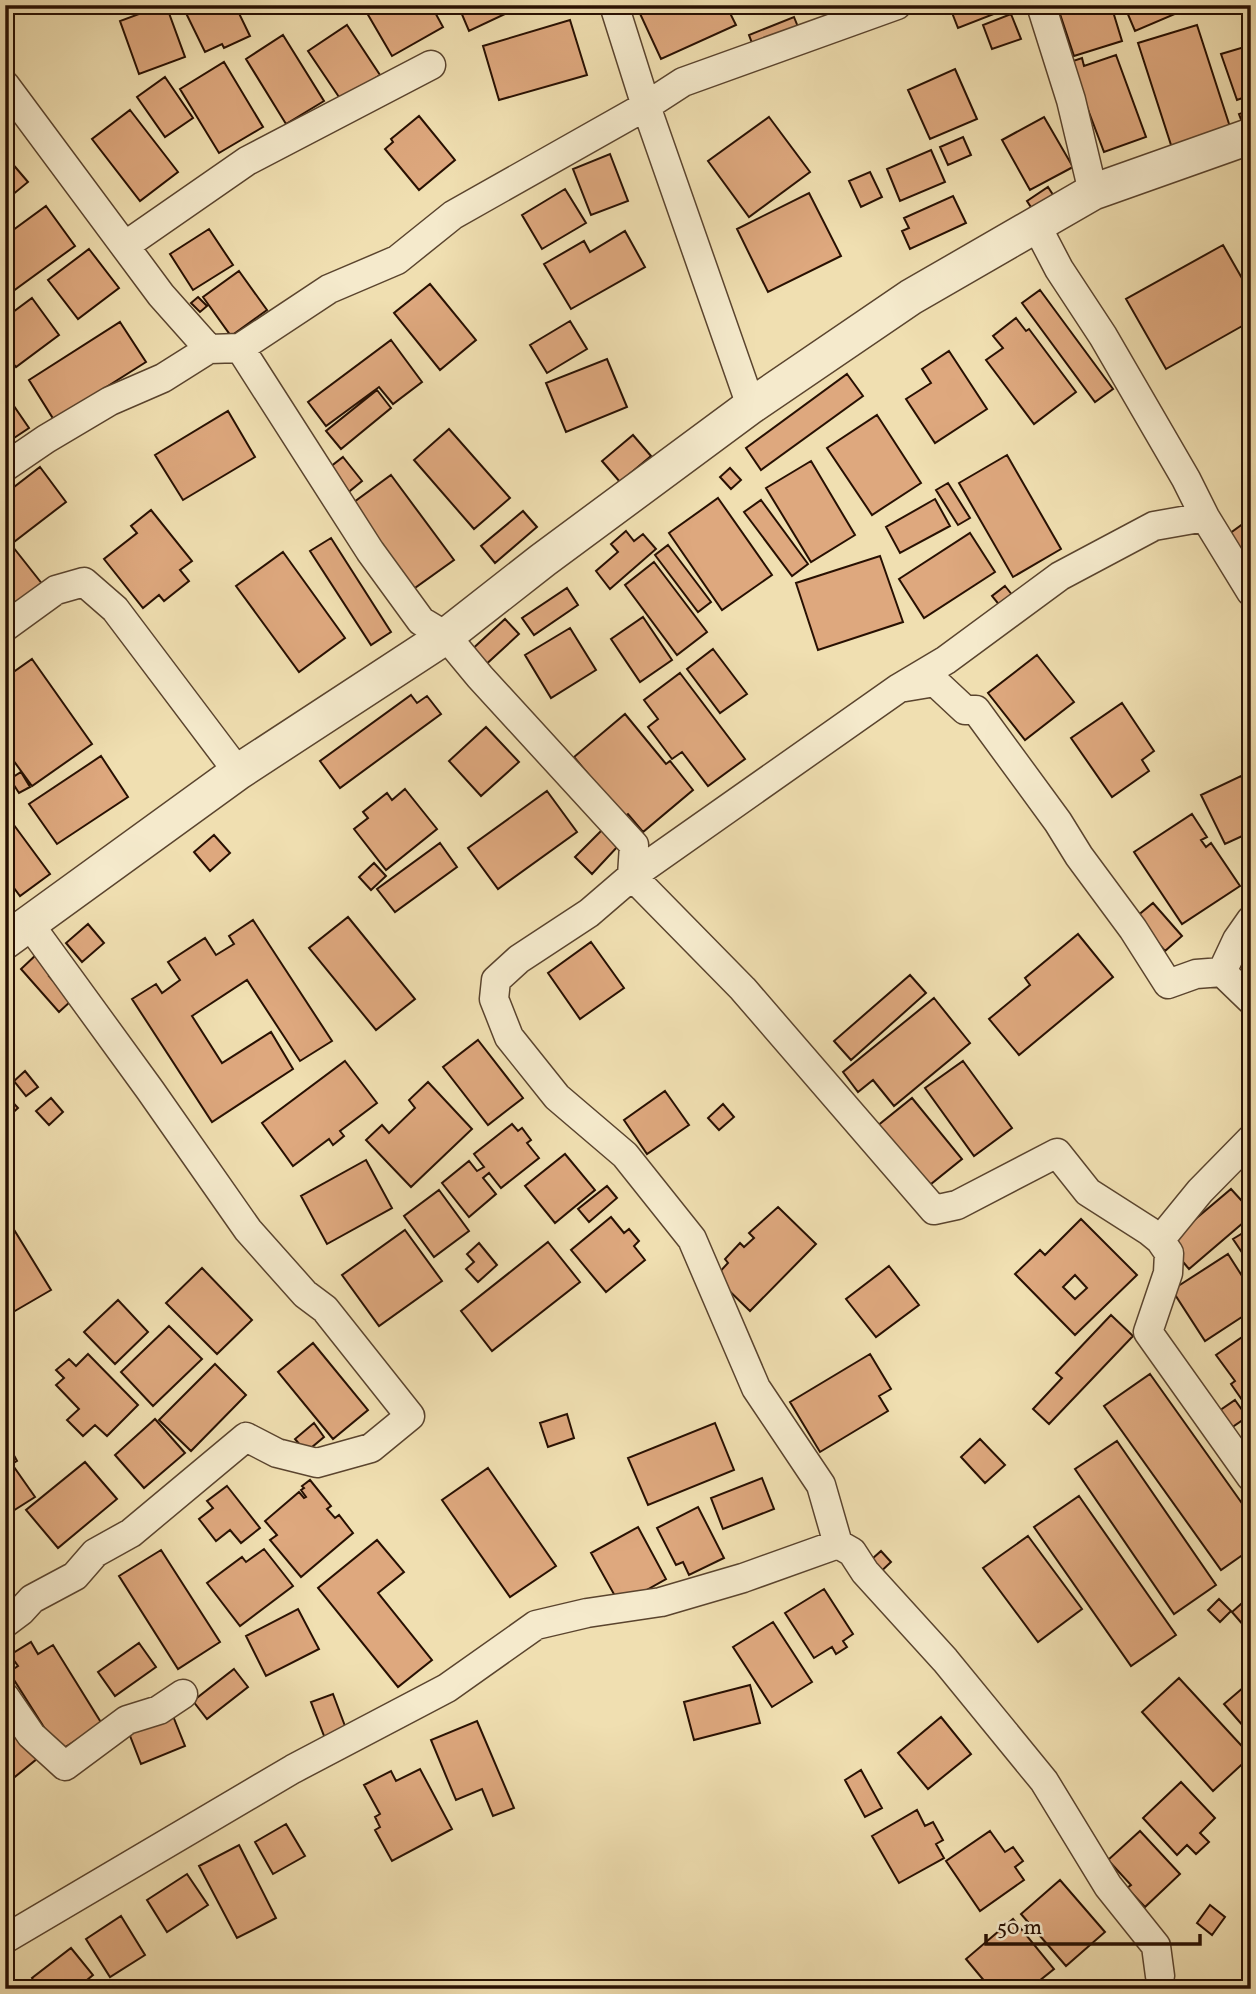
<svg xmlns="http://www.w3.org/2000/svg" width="1256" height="1994" font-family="Vollkorn,serif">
	<rect width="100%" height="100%" fill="#f0dfb1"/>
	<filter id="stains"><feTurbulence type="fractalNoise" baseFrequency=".00286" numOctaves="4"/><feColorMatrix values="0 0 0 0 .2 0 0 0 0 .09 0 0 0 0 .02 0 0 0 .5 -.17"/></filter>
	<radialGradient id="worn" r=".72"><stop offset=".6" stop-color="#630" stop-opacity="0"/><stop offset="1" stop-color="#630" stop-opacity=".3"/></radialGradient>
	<path fill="#dea87e" stroke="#281002" stroke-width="2" fill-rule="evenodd" d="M163,5H166L185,57L139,74L120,21Z
		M188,5H235L250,36L224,48L222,44L205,52L183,7Z
		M380,5H431L443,27L392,56L367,13Z
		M458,5H501L505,14L469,31Z
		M636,5H726L736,25L661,59Z
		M949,5H996L999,12L958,28Z
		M1057,5H1111L1122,41L1074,56Z
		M1124,5H1188L1189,8L1135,31Z
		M1011,14L1021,39L992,49L983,25Z
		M794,17L800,32L755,51L749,35Z
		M570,20L587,75L499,100L483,46Z
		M347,25L380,75L341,100L308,51Z
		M1197,25L1231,130L1172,148L1138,43Z
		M283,35L324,101L286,124L246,59Z
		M1251,45V95L1237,100L1221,54Z
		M1116,55L1146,137L1104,152L1070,62L1082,58L1084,66Z
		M224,62L263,127L219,153L180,89Z
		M955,69L977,119L930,139L908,90Z
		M165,77L193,118L165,137L137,97Z
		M130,110L178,172L140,201L92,139Z
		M1251,110V131L1246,133L1239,114Z
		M419,116L455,160L419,190L385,149L393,142L391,139Z
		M769,117L810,172L749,217L708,161Z
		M1044,117L1073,167L1030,190L1002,140Z
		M963,137L971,155L948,165L940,147Z
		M931,150L945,182L900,201L887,169Z
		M610,154L628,201L591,215L573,169Z
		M5,155L28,182L5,201Z
		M870,172L882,197L861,207L849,181Z
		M1048,187L1057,201L1036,215L1027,201Z
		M565,189L586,223L542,249L522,215Z
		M809,193L841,256L768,292L737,229Z
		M953,196L966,223L910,249L902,231L909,228L904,218Z
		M46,206L75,246L5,297V236Z
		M209,229L233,265L193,290L170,254Z
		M625,231L645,267L571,309L544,264L584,241L590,252Z
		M1223,245L1251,294V321L1166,369L1126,299Z
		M89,249L119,288L78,319L48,280Z
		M239,271L267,310L231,336L203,297Z
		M430,284L476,340L440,370L394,313Z
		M1040,290L1113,389L1095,402L1022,303Z
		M198,297L207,306L200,312L191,303Z
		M32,298L59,335L16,367L5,353V318Z
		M1016,318L1026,331L1029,329L1076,392L1034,424L986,360L1003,348L993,336Z
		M570,321L587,349L547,373L530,345Z
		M120,322L146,362L54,420L29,380Z
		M391,340L422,382L393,404L379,387L326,426L308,402Z
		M949,351L987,409L935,443L906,399L931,383L922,369Z
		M607,359L627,407L566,432L546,383Z
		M847,374L863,396L761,470L746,448Z
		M377,390L391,408L341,449L326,431Z
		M5,393L29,428L5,444Z
		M228,411L255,457L183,500L155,455Z
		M877,415L921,483L872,515L827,448Z
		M449,429L510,498L474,529L414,460Z
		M633,435L651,456L620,482L602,461Z
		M1007,455L1061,549L1013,577L959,483Z
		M343,457L362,481L345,495L325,471Z
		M811,461L855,535L811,562L766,488Z
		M40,467L66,502L10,545L5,538V494Z
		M730,468L741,480L731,489L720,477Z
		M391,475L454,560L412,590L350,505Z
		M948,483L970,518L958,525L936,490Z
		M718,498L772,575L722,610L669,533Z
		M935,499L950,526L900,553L886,527Z
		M761,500L808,564L792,576L744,512Z
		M151,510L192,561L180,570L189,581L164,601L159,595L143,608L104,559L137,533L131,526Z
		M523,511L537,527L495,563L481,546Z
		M1251,518V563L1229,534Z
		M626,531L634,541L643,534L656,549L610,589L596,571L618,552L611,544Z
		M970,533L995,572L924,618L899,579Z
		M331,538L391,632L371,645L310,551Z
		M668,545L711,602L698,612L655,555Z
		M13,547L43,585L5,614V553Z
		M283,552L345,638L299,672L236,586Z
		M880,556L903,622L818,650L796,583Z
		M654,562L707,632L677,655L625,585Z
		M1005,586L1017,601L1005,612L992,596Z
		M567,588L578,605L534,635L522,618Z
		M643,617L672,660L640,682L611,639Z
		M505,619L519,634L482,668L468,653Z
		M570,628L596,670L551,698L525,655Z
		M713,649L747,694L720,713L687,669Z
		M1037,655L1074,702L1025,740L988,693Z
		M32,659L92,744L32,786L5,749V678Z
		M680,673L745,759L708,786L682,752L672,759L648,727L658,719L644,700Z
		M411,695L417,703L427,696L441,714L340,788L320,761Z
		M1122,703L1154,751L1142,760L1149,771L1112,797L1071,738Z
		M625,714L666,764L670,761L693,790L643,832L628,814L624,817L574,757Z
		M486,727L519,762L481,796L449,761Z
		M101,756L128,797L57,844L29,804Z
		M21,772L30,787L19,793L10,779Z
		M1241,776L1248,789L1251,787V832L1225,844L1201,795Z
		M405,789L437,829L386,870L354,829L368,818L363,812L387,793L392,800Z
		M547,791L577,832L498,889L468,848Z
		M1192,814L1207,837L1201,840L1206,847L1211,843L1240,886L1182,924L1134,852Z
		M8,817L50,874L20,896L5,876V819Z
		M603,829L619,845L592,874L575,857Z
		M214,835L230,853L210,871L194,852Z
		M440,843L457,867L395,912L377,889Z
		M374,863L386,876L371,890L359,877Z
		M1153,903L1182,936L1165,951L1136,917Z
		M348,917L415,999L376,1030L309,948Z
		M253,920L332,1041L300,1061L247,980L192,1016L222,1063L271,1032L293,1069L212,1122L132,999L156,984L162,993L180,980L168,962L205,938L216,955L234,944L229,936Z
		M88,924L104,943L82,962L66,943Z
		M1078,934L1113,977L1019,1055L989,1019L1030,985L1025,978Z
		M591,942L624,988L580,1019L548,973Z
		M38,953L55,971L49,976L71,1001L59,1012L21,969Z
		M910,975L926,993L851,1060L834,1041Z
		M934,998L970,1043L894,1106L873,1080L858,1092L843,1072Z
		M478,1040L523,1098L488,1125L443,1067Z
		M345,1061L377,1103L340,1131L344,1136L333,1145L329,1139L293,1166L262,1123Z
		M963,1061L1012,1128L974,1156L925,1088Z
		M25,1071L38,1087L26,1096L14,1081Z
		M428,1082L472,1129L411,1187L366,1140L382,1125L389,1133L415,1108L409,1100Z
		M665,1091L689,1125L647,1154L624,1120Z
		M5,1094L18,1108L5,1120Z
		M51,1098L63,1112L49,1125L36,1111Z
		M912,1098L962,1159L926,1188L876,1127Z
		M723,1104L734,1117L719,1130L708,1118Z
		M512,1124L518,1131L522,1128L531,1140L527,1143L539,1158L501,1188L489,1173L483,1178L496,1194L469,1217L442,1183L469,1161L477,1171L484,1167L474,1154Z
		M565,1154L595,1190L555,1223L525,1186Z
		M366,1160L392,1208L327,1244L301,1196Z
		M607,1186L617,1198L589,1222L578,1209Z
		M1231,1189L1251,1211V1216L1189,1269L1167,1243Z
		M439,1190L469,1231L434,1257L404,1216Z
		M778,1207L816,1244L750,1311L715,1277L728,1263L725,1259L740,1243L744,1247L754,1238L749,1233Z
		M5,1215L51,1290L8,1315L5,1310Z
		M611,1217L624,1233L629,1229L639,1241L634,1246L645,1260L606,1292L571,1250Z
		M1081,1219L1137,1275L1075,1335L1015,1274L1040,1250L1045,1255ZM1075,1275L1087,1288L1075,1299L1063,1287Z
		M1251,1228V1266L1233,1239Z
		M405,1230L442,1281L379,1326L342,1275Z
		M548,1242L580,1282L492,1351L461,1311Z
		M479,1243L497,1265L478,1282L466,1269L474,1262L467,1254Z
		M1228,1254L1251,1290V1311L1205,1341L1172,1290Z
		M889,1266L919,1305L876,1337L846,1299Z
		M202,1268L252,1320L217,1354L166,1303Z
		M118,1300L148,1332L115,1364L84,1332Z
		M1111,1315L1133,1336L1049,1424L1033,1409L1062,1378L1056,1373Z
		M169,1326L202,1359L153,1406L121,1372Z
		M1251,1331V1409L1249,1410L1231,1384L1235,1381L1216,1355Z
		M313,1343L368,1410L333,1439L278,1372Z
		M88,1354L138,1405L107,1436L95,1425L83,1436L67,1420L79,1409L56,1385L64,1378L56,1370L69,1359L76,1366Z
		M870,1354L891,1389L879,1396L888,1411L820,1452L790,1402Z
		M215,1364L246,1395L191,1451L159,1420Z
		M1150,1374L1251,1516V1549L1221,1570L1104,1406Z
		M1235,1400L1247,1417L1228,1430L1216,1413Z
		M567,1414L574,1438L548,1447L540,1423Z
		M155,1419L185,1453L144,1488L115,1455Z
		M314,1423L324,1437L306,1452L295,1439Z
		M715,1423L734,1470L648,1505L628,1458Z
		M5,1439L17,1461L5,1468Z
		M980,1439L1005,1465L985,1483L961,1457Z
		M1117,1441L1216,1585L1174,1614L1075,1469Z
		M85,1462L117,1499L58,1548L26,1510Z
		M14,1467L35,1497L5,1516V1473Z
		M488,1468L556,1566L510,1597L442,1500Z
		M762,1478L774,1509L723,1529L711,1498Z
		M310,1480L331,1506L327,1509L335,1518L339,1515L353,1533L301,1577L270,1540L277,1535L265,1521L299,1492L304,1498L306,1497L301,1490L304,1488L302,1486Z
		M227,1486L260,1528L241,1543L230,1530L216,1541L199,1519L213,1508L207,1501Z
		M1079,1496L1176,1635L1131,1666L1034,1527Z
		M698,1507L724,1558L689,1575L683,1562L676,1565L657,1528Z
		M638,1527L666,1579L620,1605L591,1553Z
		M1028,1536L1082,1609L1038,1642L983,1568Z
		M377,1540L404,1572L378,1593L432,1660L398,1687L318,1588Z
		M264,1549L293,1586L240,1626L207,1583L242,1557L246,1562Z
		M161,1550L220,1642L178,1669L119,1576Z
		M881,1551L891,1562L873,1579L863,1567Z
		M824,1589L853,1634L843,1641L847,1647L836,1654L832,1647L814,1658L785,1613Z
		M1251,1595V1634L1232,1612Z
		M1219,1599L1231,1611L1220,1622L1208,1610Z
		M298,1609L319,1649L266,1676L246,1636Z
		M773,1622L812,1682L772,1707L733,1647Z
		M31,1642L38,1654L53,1645L102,1724L59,1751L9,1672L18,1666L10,1655Z
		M139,1643L156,1667L115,1696L98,1672Z
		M234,1669L248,1687L207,1719L193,1701Z
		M1179,1678L1251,1756L1213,1791L1142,1712Z
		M1251,1681V1735L1224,1704Z
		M750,1685L760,1723L694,1740L684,1702Z
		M333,1694L348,1734L326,1741L311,1702Z
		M171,1711L185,1746L141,1764L127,1728Z
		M941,1717L971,1754L928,1789L898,1753Z
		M5,1719L38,1758L5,1785Z
		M477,1721L514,1808L493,1816L482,1789L456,1800L431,1740Z
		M420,1769L452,1829L392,1861L375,1830L380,1827L375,1817L380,1814L364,1785L391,1771L396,1781Z
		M861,1770L882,1808L865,1817L845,1780Z
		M1181,1782L1215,1818L1200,1833L1209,1842L1196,1854L1187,1845L1177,1855L1143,1818Z
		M917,1810L925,1826L933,1822L943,1840L936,1844L944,1858L899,1883L872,1836Z
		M286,1824L305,1856L273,1874L255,1842Z
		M990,1831L1005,1852L1013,1847L1023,1861L1015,1867L1024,1880L980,1911L946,1861Z
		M1140,1831L1180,1874L1145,1907L1127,1888L1131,1885L1108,1860Z
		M239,1845L276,1918L237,1938L199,1866Z
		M187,1874L208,1905L167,1932L147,1900Z
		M1060,1880L1105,1932L1066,1966L1021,1914Z
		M1210,1905L1225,1917L1212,1935L1197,1923Z
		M121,1916L145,1955L110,1977L86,1939Z
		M1013,1919L1054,1969L1029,1989H991L966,1959Z
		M71,1948L93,1975L76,1989H40L32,1978Z"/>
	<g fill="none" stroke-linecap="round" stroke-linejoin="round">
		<defs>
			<path id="minor" d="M614,5L646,106L751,406
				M1041,5L1071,100L1093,192
				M5,85L161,295L209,349
				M1036,225L1059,269L1103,336L1186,479L1205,517L1251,592
				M126,245L247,161L431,65
				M240,348L329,289L397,260L453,215L646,106L683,82L897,5
				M5,467L46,439L110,401L163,378L209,349L240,348L370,551L421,621L446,636L480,677L634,845L632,876L743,989L934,1210L957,1205L1057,1153L1088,1192L1149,1231L1160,1240L1169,1253L1168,1273L1148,1332L1251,1477
				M5,627L56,590L84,582L115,609L238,772
				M905,687L935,682L965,710H976L1058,822L1079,856L1133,929L1168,984L1196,974L1222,972
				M1251,920L1237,940L1222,972L1251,1000
				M1160,1240L1200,1191L1251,1139
				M5,1623L21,1611L32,1599L75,1576L95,1553L131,1533L246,1437L277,1453L317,1463L371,1448L410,1416L325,1309L305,1294L248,1230L150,1090L30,925
				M5,1697L31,1735L65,1766L127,1720L159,1710L183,1694
				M5,1939L293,1769L447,1688L536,1625L587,1613L661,1602L743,1578L838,1544
				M1160,1976L1156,1946L1108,1886L1044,1781L945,1660L865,1572L852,1552L838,1544L821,1485L756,1388L692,1239L625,1155L557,1097L509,1037L494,999L496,980L519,959L589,913L632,876L899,688L946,660L1060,576L1154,526L1205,517"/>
			<path id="tertiary" d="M5,941L238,772L446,636L543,560L751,406L911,297L1093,192L1251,136"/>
		</defs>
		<use href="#minor" stroke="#5a442e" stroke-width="31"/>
		<use href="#tertiary" stroke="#5a442e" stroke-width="38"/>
		<use href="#minor" stroke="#f5eacc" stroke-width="28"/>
		<use href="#tertiary" stroke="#f5eacc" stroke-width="35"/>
	</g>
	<rect width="1256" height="1994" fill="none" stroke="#f0dfb1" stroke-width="28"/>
	<rect x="7" y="7" width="1242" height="1980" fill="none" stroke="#281002" stroke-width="3.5"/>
	<rect x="14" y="14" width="1228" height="1966" fill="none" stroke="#281002" stroke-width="2"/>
	<path d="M986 1934v10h214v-10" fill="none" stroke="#281002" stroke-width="3.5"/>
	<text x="997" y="1934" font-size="21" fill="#281002" stroke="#f5eacc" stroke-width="5" paint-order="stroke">50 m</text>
	<rect width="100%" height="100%" filter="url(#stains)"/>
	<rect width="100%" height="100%" fill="url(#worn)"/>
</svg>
